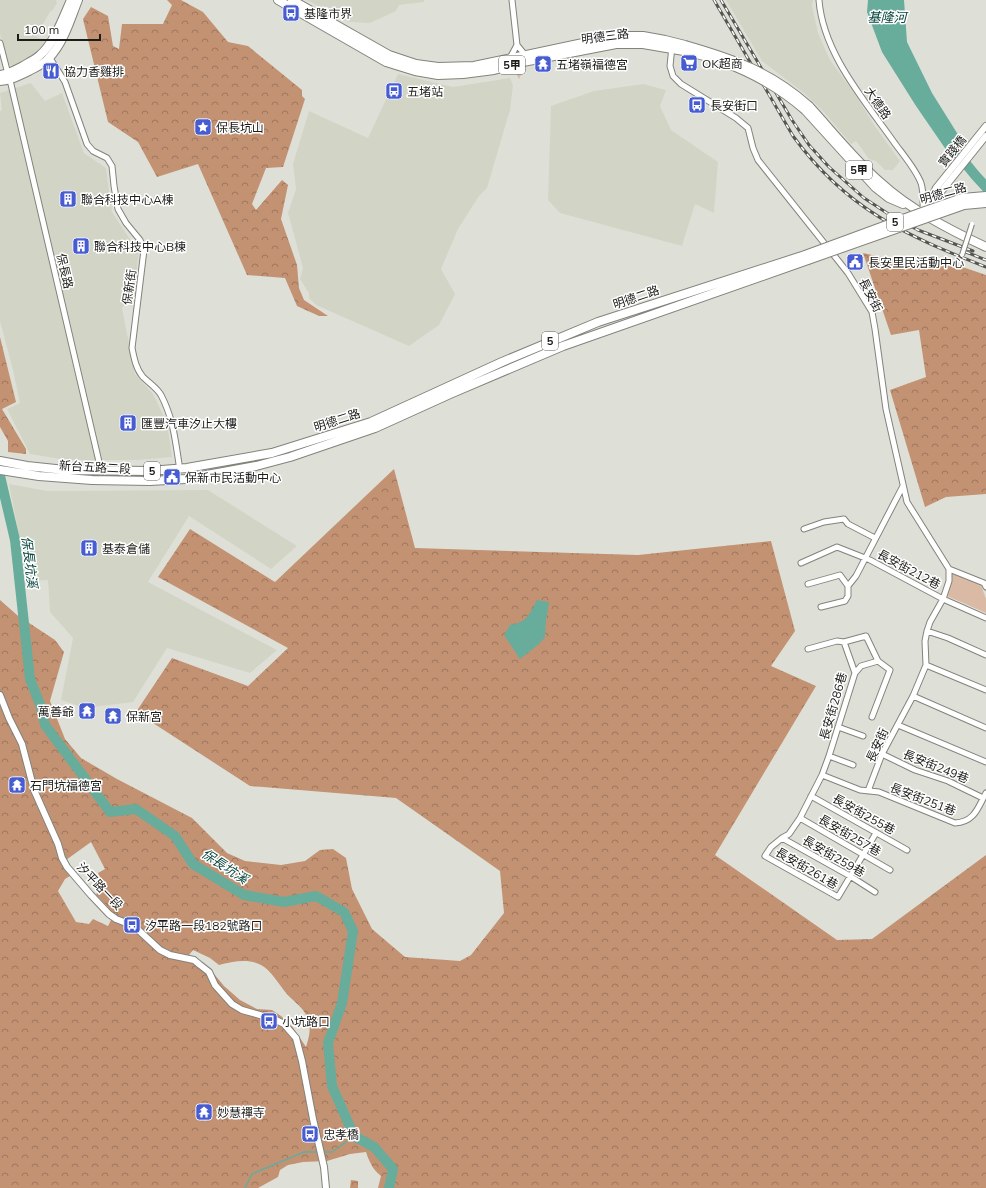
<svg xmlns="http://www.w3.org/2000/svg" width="986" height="1188" font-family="Mulish,'Noto Sans TC',sans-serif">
	<defs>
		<pattern id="forest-crowns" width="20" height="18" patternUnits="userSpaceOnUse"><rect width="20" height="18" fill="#c39273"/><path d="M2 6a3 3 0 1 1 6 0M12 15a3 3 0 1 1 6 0" fill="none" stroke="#9e765e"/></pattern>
	</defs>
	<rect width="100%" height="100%" fill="#dee0d7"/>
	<path fill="#d2d5c5" d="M0,0H56L57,3L53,10L50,12L36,36L47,43L37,54L13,67L8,63L0,34Z
		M307,0H424V2L399,5L396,11L370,23L348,22Z
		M726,0H813L812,6L818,33L830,60L855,94L874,125L900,161L893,170H885L876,161L869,159L856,141L851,144L824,112L804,93L762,61Z
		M398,74L453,87L510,78L513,85L510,110L487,188L479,196L458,229L441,269L455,294L439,325L409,346L316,305L309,298V293L300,279L303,268L288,213L296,189L293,164L309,111L368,138Z
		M31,83L45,101L62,93L84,153L106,168L112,212L139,253L133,294L122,308L135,374L153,394L167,423L172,457L139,460H66L30,454L7,409L20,403L13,370L0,321V111L2,110L0,93Z
		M643,84L666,90L660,106L671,130L718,162L714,213L695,204L682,246L560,213L548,200L551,106L594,91Z
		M9,484L47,491L208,490L297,546L271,569L189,516L148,582L277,650L250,673L167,648L133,702L85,708L61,700L73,638L50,612L48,580L28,581Z"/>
	<path fill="#dabaa5" d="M525,66L519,79L514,69Z
		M953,573L981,585L986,599V613L945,595Z"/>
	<path fill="url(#forest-crowns)" fill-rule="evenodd" d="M167,0H181L203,12L228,42L248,46L302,90V96L305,99L283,167L266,168L252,204L256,210L282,180L288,185L281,219L297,265L299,288L304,300L328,316H319L297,306L285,278L247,275L198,164L157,177L138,142L108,122L83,19L91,7L108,16L113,46L119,49L122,24H163L172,5Z
		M863,253L909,263L936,258L986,275V494L946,497L925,507L890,390L926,377L919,330L891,335Z
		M0,337L16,402L2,409L26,449V454L8,452V441L0,427Z
		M394,469L415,548L638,555L771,541L795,631L771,666L816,686L715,855L837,940L872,939L986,855V1188H378L381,1176C373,1170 369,1161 366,1152L350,1154L327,1161L303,1162L288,1165L280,1170L278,1177L258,1188H0V600L17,615L55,640L64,652L50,701L65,739L81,758L117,779L192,818L227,853L245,861L281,865L305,861L320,850L333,849L346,858L352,889L372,929L405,957L460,961L471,955L504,913L500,871L396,798L250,786L136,712L172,658L248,686L288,648L158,577L190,529L275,582ZM91,842L105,869L98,873L105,888L96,894L114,914L108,926L93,919L89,924L76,922L58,891L65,879L75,873L66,860ZM193,950L210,958L219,965C232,962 248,958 261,965C272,971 279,985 287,994C294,1002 303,1007 307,1017C312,1028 309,1037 306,1047L292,1026L281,1016L272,1010L257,1009L240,1000L224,986L210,969L189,955Z
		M351,1180L358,1181V1188H350Z"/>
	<path fill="#68ac9c" d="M868,0H904L907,42L932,93L962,141L949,154L916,106L882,52L867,12Z
		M537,600L549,602L546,620L545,637L539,644L520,659L504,635L510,625C527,622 529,615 537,600Z"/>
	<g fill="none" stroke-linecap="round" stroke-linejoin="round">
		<path stroke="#68ac9c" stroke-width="1.5" d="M322,1152H332L354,1136
			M245,1188L252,1174L304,1152H318"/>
		<path stroke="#68ac9c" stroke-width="10" d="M945,138L975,175L986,187
			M0,476L15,540L30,679L41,707L45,725L110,812L136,809L175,836L193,864L244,895L284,902L316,896L344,912L353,931L342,1003L328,1043L332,1086L354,1136L374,1147L393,1169L389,1188"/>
		<defs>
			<path id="minor" d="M512,0L517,45L526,56
				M819,0C823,54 866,102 896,145C905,157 916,170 921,183C924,192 923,205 923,214
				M0,43L8,74
				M672,46L670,66L673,76L681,84L736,118L748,128L753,148L758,160L848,273L872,312L875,329L886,409L907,502L949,569L984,583L986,587
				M50,58L65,82L87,144L93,151L107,158L112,166L114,186L118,209L126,223L140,240L144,250L132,348C134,358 136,369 143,377C149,383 157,388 161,395C173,418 175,438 179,464
				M510,58L517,45
				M10,80L100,466
				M804,529L824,522L844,519L848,524L875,538
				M801,563L837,547L870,560L943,599L986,618
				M808,584L840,575L848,586
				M848,586L856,576L903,486
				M821,607L845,601L848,596V586
				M927,631L948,638L986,655
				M844,642L855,673L829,756L822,775L800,818L789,834L782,838L771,847L765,856L838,897L876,833
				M808,649L837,641L844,642L866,636L878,661L861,666L855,673
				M926,665L986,690
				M913,696L986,728
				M872,717L890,670L878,661
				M898,725L986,762
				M838,727L863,736
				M882,754L915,770L948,781L983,798
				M829,756L853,765
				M822,775L860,790L879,792L955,823C975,822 978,807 986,793
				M868,791L882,754L913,696L926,665L925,641L927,631L930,622L943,599L949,581V569
				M811,796L907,850
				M800,818L890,870
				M782,838L850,876L875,892"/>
			<path id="tertiary" d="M932,203L986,136
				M924,213L936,188L986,126
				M0,695L9,718L22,744L34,790L58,844L62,858L67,867L91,895L109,914L116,919L134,926L160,950L170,955L194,960L200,965L209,972L215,985L232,1004L242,1010L274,1019L284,1024L296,1038L302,1061L313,1119L324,1167L326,1188"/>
			<path id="primary" d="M278,0L386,62L415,71L438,75L463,74L494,70L523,62L616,44H643L684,51
				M292,0L389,55L416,64L438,67L474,66L616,36H643L665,40L685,45
				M0,75C9,74 15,70 23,66C28,63 34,60 39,56C54,44 63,18 71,0
				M0,81C11,80 19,76 29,71C36,67 44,64 49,58C64,42 70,20 78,0
				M809,106C832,131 854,159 880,182C909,209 950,230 986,247
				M805,110L875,187L889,198L903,204
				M0,461L27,466L65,470L149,471L187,468L272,453L371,422L502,362L598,322L805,255
				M0,470L39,476L92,480L150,481L185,479L256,466L290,457L375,428L450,394L563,346L808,260"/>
		</defs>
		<use href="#minor" stroke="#82837b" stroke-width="7"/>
		<use href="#tertiary" stroke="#82837b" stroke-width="8"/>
		<use href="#primary" stroke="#82837b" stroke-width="10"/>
		<use href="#minor" stroke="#fff" stroke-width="5"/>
		<use href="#tertiary" stroke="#fff" stroke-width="6"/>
		<use href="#primary" stroke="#fff" stroke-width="8"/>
		<defs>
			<path id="rail" d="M714,0L793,136C846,209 905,235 986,267
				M721,0L792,120L809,145L829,167L864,198L890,215L918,230L973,251
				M966,252L986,260"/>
		</defs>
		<use href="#rail" stroke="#555651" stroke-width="3"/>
		<use href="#rail" stroke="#fff" stroke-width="1.5" stroke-dasharray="4.5" stroke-linecap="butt"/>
		<defs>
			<path id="pedestrian-bridge" d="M962,255L972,224"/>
			<path id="primary-bridge" d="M685,45C734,59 771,72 809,106
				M684,51C697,54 710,57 723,62C753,73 781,89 805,110
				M805,255L922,212L962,198L986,196
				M808,260L964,205L986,203"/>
		</defs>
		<use href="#pedestrian-bridge" stroke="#82837b" stroke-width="6" stroke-linecap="butt"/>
		<use href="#primary-bridge" stroke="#82837b" stroke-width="10" stroke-linecap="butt"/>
		<use href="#pedestrian-bridge" stroke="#fff" stroke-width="4"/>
		<use href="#primary-bridge" stroke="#fff" stroke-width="8"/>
	</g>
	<defs>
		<symbol id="bus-square" viewBox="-11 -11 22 22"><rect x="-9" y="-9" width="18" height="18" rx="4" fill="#465cd0" stroke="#fff"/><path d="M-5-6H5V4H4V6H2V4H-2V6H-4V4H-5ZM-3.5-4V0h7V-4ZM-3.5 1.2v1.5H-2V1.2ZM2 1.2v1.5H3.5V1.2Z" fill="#fff"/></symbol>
		<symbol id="supermarket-square" viewBox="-11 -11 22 22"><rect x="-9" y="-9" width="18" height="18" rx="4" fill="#465cd0" stroke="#fff"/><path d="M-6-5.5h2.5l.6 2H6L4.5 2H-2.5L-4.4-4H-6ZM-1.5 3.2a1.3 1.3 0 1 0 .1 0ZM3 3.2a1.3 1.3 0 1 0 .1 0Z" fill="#fff"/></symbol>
		<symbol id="temple-square" viewBox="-11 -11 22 22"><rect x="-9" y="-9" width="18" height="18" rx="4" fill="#465cd0" stroke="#fff"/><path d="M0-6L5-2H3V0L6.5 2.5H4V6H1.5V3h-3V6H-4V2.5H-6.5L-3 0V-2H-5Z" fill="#fff"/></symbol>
		<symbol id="restaurant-square" viewBox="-11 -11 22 22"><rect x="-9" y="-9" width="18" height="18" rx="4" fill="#465cd0" stroke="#fff"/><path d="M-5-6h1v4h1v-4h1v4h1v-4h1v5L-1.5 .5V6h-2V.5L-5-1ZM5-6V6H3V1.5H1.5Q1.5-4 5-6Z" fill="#fff"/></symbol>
		<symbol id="sight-square" viewBox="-11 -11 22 22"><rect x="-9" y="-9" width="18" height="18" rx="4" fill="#465cd0" stroke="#fff"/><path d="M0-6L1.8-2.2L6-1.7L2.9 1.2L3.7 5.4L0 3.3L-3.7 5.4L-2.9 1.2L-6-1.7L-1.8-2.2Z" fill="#fff"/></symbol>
		<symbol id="building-square" viewBox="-11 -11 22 22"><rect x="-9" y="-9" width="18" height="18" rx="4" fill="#465cd0" stroke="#fff"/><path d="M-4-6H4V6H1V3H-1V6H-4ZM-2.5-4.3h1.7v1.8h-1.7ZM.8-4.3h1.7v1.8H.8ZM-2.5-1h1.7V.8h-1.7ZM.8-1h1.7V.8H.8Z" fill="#fff"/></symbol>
		<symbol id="civic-square" viewBox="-11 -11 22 22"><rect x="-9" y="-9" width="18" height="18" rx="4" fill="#465cd0" stroke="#fff"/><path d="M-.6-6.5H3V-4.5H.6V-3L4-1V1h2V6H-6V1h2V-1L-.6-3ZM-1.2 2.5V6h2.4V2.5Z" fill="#fff"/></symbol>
	</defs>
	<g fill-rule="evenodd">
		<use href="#bus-square" x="281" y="3" width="20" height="20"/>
		<use href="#supermarket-square" x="679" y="53" width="20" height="20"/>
		<use href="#temple-square" x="533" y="54" width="20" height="20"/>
		<use href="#restaurant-square" x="41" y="61" width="20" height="20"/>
		<use href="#bus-square" x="384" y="81" width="20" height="20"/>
		<use href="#bus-square" x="687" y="95" width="20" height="20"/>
		<use href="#sight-square" x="193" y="117" width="20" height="20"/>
		<use href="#building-square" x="58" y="189" width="20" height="20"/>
		<use href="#building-square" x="71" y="236" width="20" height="20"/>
		<use href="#civic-square" x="845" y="252" width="20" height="20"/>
		<use href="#building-square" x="118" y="413" width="20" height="20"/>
		<use href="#civic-square" x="162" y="467" width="20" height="20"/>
		<use href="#building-square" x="79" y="538" width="20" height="20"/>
		<use href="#temple-square" x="77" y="701" width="20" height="20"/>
		<use href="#temple-square" x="103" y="706" width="20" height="20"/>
		<use href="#temple-square" x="7" y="775" width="20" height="20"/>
		<use href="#bus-square" x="122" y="915" width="20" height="20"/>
		<use href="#bus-square" x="259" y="1011" width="20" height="20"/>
		<use href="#temple-square" x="194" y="1102" width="20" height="20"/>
		<use href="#bus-square" x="300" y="1124" width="20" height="20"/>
	</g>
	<g text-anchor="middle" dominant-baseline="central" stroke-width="3" stroke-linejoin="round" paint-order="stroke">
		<g fill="#fff" stroke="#60605e" stroke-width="1">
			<rect x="499" y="56" width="26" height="18" rx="3"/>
			<rect x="846" y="161" width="26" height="18" rx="3"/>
			<rect x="887" y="213" width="16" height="18" rx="3"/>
			<rect x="542" y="332" width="16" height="18" rx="3"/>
			<rect x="144" y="462" width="16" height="18" rx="3"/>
		</g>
		<g font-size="11" font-weight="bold" fill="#1c1c19">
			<text x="512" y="65">5甲</text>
			<text x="859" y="170">5甲</text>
			<text x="895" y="222">5</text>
			<text x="550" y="341">5</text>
			<text x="152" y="471">5</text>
		</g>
		<g font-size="12" fill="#1c1c19" stroke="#fff" text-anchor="start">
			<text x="304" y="13">基隆市界</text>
			<text x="702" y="63">OK超商</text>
			<text x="556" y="64">五堵嶺福德宮</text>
			<text x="64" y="71">協力香雞排</text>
			<text x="407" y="91">五堵站</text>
			<text x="710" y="105">長安街口</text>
			<text x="216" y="127">保長坑山</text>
			<text x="81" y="199">聯合科技中心A棟</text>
			<text x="94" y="246">聯合科技中心B棟</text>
			<text x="868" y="262">長安里民活動中心</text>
			<text x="141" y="423">匯豐汽車汐止大樓</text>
			<text x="185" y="477">保新市民活動中心</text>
			<text x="102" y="548">基泰倉儲</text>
			<text x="74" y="711" text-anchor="end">萬善爺</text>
			<text x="126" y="716">保新宮</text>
			<text x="30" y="785">石門坑福德宮</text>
			<text x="145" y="925">汐平路一段182號路口</text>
			<text x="282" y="1021">小坑路口</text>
			<text x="217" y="1112">妙慧禪寺</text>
			<text x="323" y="1134">忠孝橋</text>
		</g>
		<g font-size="12" fill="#1c1c19" stroke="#fff">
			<text transform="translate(605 36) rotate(-7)">明德三路</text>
			<text transform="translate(878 103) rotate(55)">大德路</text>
			<text transform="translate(952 151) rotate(-51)">實踐橋</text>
			<text transform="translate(943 193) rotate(-16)">明德二路</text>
			<text transform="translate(65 271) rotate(77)">保長路</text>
			<text transform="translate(129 287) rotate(-82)">保新街</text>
			<text transform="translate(871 295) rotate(63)">長安街</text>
			<text transform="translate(636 297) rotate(-19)">明德二路</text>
			<text transform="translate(337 420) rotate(-18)">明德二路</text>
			<text transform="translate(95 467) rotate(3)">新台五路二段</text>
			<text transform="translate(909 569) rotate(28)">長安街212巷</text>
			<text transform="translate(833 706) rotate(-74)">長安街286巷</text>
			<text transform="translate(877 745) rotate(-65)">長安街</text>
			<text transform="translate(936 766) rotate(22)">長安街249巷</text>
			<text transform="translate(923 799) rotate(21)">長安街251巷</text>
			<text transform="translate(864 814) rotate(29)">長安街255巷</text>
			<text transform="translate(850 835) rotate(30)">長安街257巷</text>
			<text transform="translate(834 856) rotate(30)">長安街259巷</text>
			<text transform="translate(807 868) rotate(30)">長安街261巷</text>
			<text transform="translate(100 886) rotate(46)">汐平路一段</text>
		</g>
		<g font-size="13" font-style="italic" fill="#06453b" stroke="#fff">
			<text x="887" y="17">基隆河</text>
			<text transform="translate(30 562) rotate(83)">保長坑溪</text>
			<text transform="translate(225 866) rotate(33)">保長坑溪</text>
		</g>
	</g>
	<path d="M18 34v6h82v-6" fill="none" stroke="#1c1c19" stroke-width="2"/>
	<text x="24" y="34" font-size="12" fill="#1c1c19" stroke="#ffffff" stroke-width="3" paint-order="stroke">100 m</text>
</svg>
